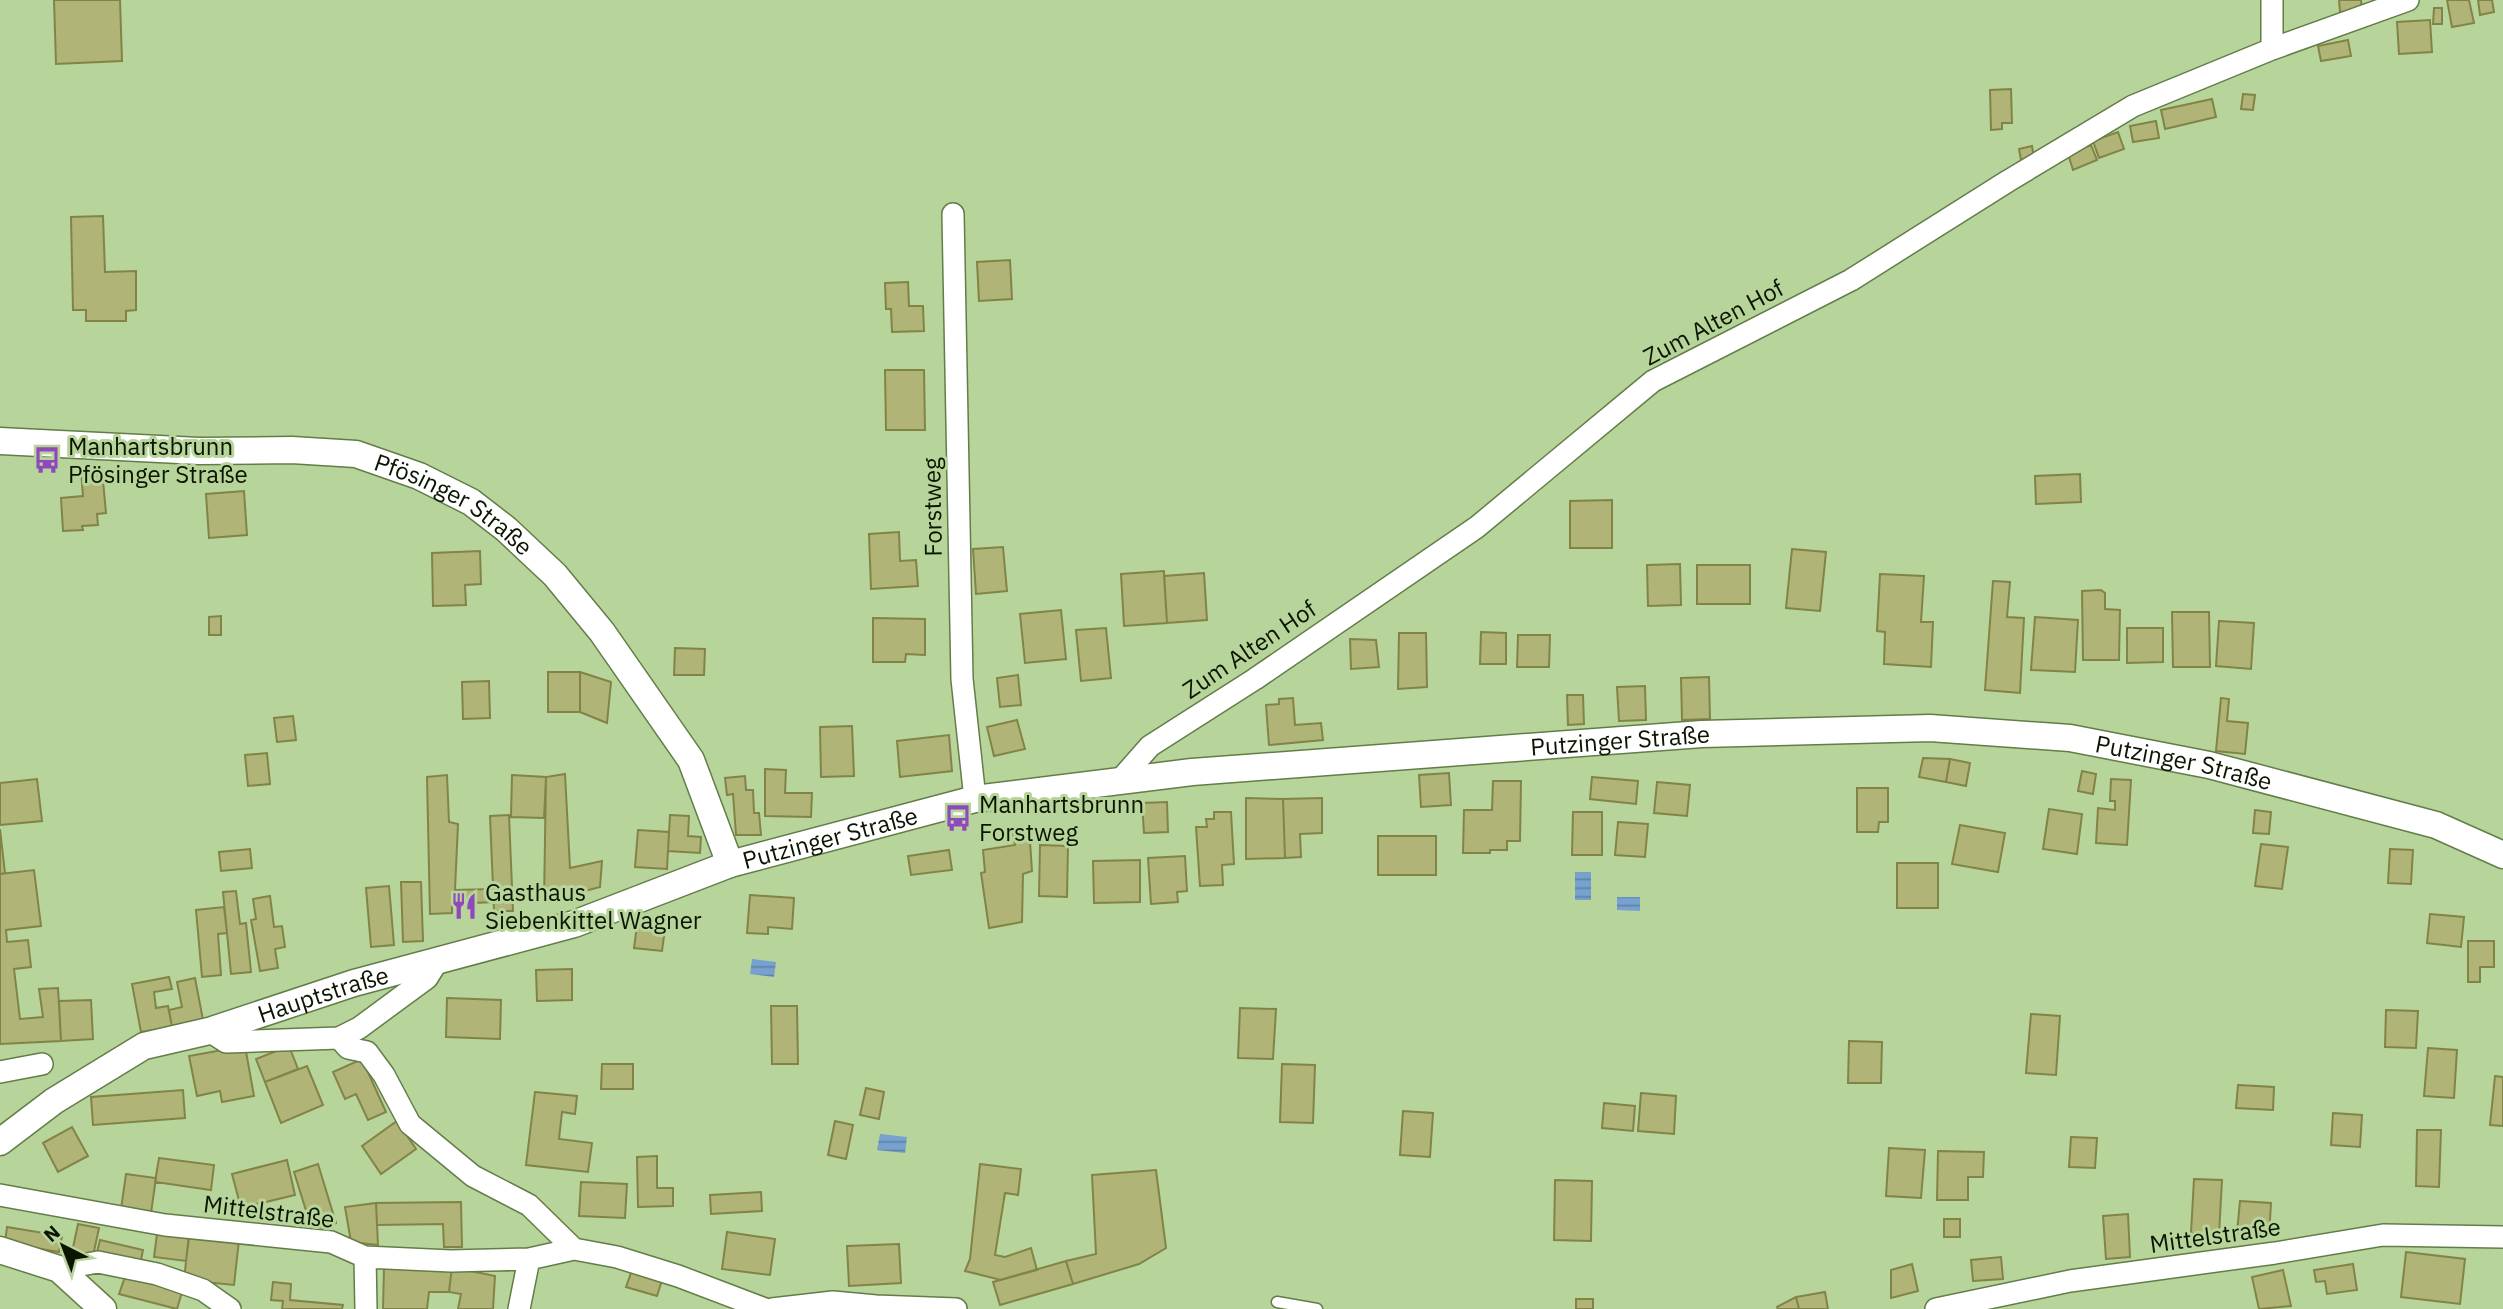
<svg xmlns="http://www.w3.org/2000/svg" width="2503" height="1309" font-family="'IBM Plex Sans',sans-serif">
	<defs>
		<pattern id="water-rules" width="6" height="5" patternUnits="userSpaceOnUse" patternTransform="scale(1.75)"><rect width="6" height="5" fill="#77a2cf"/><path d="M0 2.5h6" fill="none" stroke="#6083a6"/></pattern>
	</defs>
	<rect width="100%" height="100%" fill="#b7d49b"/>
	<path fill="url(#water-rules)" d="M940,497L941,522L928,523L927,498Z
		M1575,872H1591V900H1575Z
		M1617,897H1640V911L1617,910Z
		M752,959L776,962L774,977L750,974Z
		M880,1134L907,1137L905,1153L877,1150Z"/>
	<path fill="#b1b477" stroke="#828447" stroke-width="2" d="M54,0H120L122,61L56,64Z
		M2339,0H2361L2362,11L2340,12Z
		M2447,0H2469L2474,23L2452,27Z
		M2478,0H2492L2494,12L2480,15Z
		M2434,8H2442V24H2433Z
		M2430,20L2432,52L2399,54L2397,22Z
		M2348,40L2351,56L2321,61L2318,46Z
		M2011,89L2012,123H2002V129L1991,130L1990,90Z
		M2243,94L2255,95L2253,110L2241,109Z
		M2212,99L2216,117L2165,129L2161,110Z
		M2156,121L2159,138L2133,142L2130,126Z
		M2118,132L2124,149L2099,158L2093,141Z
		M2091,145L2097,160L2073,170L2068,154Z
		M2032,146L2034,158L2021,160L2019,149Z
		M103,216L105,272L136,271V310L126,311V321H86V310H73L71,217Z
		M1010,260L1012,299L979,301L977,262Z
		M908,282L909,306H923L924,331L892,332L891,309H886L885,283Z
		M885,370H924L925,430H886Z
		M81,470H102L106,513L97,514L98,525L82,526L83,530L63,531L61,498L83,496Z
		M2080,474L2081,502L2036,504L2035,476Z
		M244,491L247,535L209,538L206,494Z
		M1612,500V548H1570V501Z
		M899,532L900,561L916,560L918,586L871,589L869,534Z
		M1003,547L1007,591L976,594L973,549Z
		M1792,549L1826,552L1820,611L1786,608Z
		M480,551L481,584L465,585L466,605L433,606L432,553Z
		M1680,564L1681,605L1648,606L1647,565Z
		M1697,565H1750V604H1697Z
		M1164,571L1167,623L1124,626L1121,574Z
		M1204,573L1207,620L1167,623L1164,576Z
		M1880,574L1924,576L1921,622H1933L1931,667L1884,664L1885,632L1877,631Z
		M1993,581L2010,582L2007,617L2024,618L2020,693L1985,690Z
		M2101,590L2105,593V609L2120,610L2119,660H2083L2082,591Z
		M1061,610L1066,659L1025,663L1020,614Z
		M2172,612H2209L2210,667H2173Z
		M221,616V635H209V617Z
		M2035,617L2078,620L2075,672L2031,670Z
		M873,618L925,619V655L906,654L905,662H873Z
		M2219,621L2254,623L2251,669L2216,666Z
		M1106,628L1111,678L1081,681L1076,630Z
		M2127,628H2163V662L2127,663Z
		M1481,632L1506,633V664H1480Z
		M1399,633H1426L1427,687L1398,689Z
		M1518,635H1550L1549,667H1517Z
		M1350,639L1376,640L1379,667L1351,669Z
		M675,648L705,649L704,675H674Z
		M548,672H580V712H548Z
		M580,672L611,682L607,723L580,712Z
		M1018,675L1021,705L1000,707L997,678Z
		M1709,677L1710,719L1682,720L1681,678Z
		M489,681L490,718L463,719L462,682Z
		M1645,686L1646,720L1619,721L1617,687Z
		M1567,695H1583L1584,724L1568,725Z
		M1293,698L1295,725L1321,723L1323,740L1269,745L1266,705L1279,704V699Z
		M2221,698L2229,699L2227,721L2248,723L2245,754L2216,751Z
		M293,716L296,740L277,742L274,718Z
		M1017,720L1025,749L994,756L987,727Z
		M852,726L854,776L821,777L820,727Z
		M949,735L952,771L900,777L897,741Z
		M267,753L270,784L248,786L245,755Z
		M1923,758L1950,759L1946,782L1919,777Z
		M1950,759L1970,763L1966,786L1946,782Z
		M765,769L786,770L785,793H812L811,817L765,816Z
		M2082,771L2096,774L2093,794L2078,791Z
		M1449,773L1451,805L1421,807L1419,775Z
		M565,774L570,868L602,861L600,887L544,902L546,777Z
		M447,775L449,822L458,824L455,890L493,889L494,902L452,904V913L430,914L427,777Z
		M512,775L546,777L544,818L511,817Z
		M745,776L746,790H753L754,813H759L761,835H736L733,794L727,795L725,778Z
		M1592,777L1638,781L1636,804L1590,799Z
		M37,779L42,821L0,825V783Z
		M2111,779L2131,780L2127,845L2096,843L2098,808L2115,810V801H2110Z
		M1493,781H1521L1520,841H1507V850H1490V853H1463L1464,810H1492Z
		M1657,782L1690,785L1687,816L1654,813Z
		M1857,788H1888V822H1879L1878,832H1857Z
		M1246,798L1283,799L1285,858L1246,859Z
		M1322,798V833L1300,834L1301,857L1285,858L1283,799Z
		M1167,802L1168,832L1144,833L1142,803Z
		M2049,809L2082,814L2077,854L2043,849Z
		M2255,810L2271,812L2269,834L2253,833Z
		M1214,812H1231L1234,864L1222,865L1223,885L1200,886L1196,827H1207L1206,819H1214Z
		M1573,812H1602V855H1572Z
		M509,815L513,911H494L490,816Z
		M670,815L689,816L688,836L701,837L700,853L668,851Z
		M1618,822L1648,824L1645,857L1615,855Z
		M1960,825L2005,833L1998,872L1952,864Z
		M1029,827L1032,871L1023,874L1022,922L989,928L981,873L985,872L983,850L1015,845L1012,828Z
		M0,829L5,873L0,874Z
		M638,830L669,832L667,869L635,867Z
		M1378,836H1436V875H1378Z
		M2261,844L2288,847L2282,889L2255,886Z
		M1040,845L1068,846L1067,897L1039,896Z
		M250,849L252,868L221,871L219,852Z
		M2390,849L2413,850L2411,884L2388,883Z
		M949,850L952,870L911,875L908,856Z
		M1185,856L1187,891L1177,892L1178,902L1151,904L1148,858Z
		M1140,860V902L1094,903L1093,861Z
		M1897,863H1938V908H1897Z
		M34,870L41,926L6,930L7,942L28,940L31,967L14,969L20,1019L43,1017L39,989L58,988L61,1041L0,1044V874Z
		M401,882H421L423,941L403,942Z
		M389,886L394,945L371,947L366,888Z
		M236,891L240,924L246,923L251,972L231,974L223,892Z
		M750,895L794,898L792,929L768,927V934L747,933Z
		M270,896L274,927L282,926L285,947L275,949L278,968L260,971L251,920L256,919L253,899Z
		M224,907L227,933L218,934L221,975L202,977L196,910Z
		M2430,914L2464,917L2461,947L2427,943Z
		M638,918L666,922L662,951L634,948Z
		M2468,941H2494V967H2480V982H2468Z
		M572,969V1000L537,1001L536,970Z
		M169,977L172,989L154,992L156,1008L168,1006L172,1027L141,1032L132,984Z
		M195,978L203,1020L172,1027L169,1010L182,1007L177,982Z
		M447,998L501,1000L500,1039L446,1037Z
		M91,1000L93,1039L61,1041L59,1001Z
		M771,1006H797L798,1064H772Z
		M1240,1008L1276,1009L1273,1059L1238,1058Z
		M2386,1010L2418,1011L2416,1048L2385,1047Z
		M2031,1014L2060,1016L2056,1075L2026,1073Z
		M1849,1041L1882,1042L1881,1083H1848Z
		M245,1046L254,1096L222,1102L220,1091L197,1096L189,1056Z
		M289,1046L298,1069L265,1082L256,1059Z
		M2428,1048L2457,1050L2454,1098L2424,1096Z
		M362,1059L386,1112L368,1120L356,1094L345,1099L333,1072Z
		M602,1064H633V1089H601Z
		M1282,1064L1315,1065L1313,1123L1280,1122Z
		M307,1066L323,1105L281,1123L265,1082Z
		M2495,1076L2503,1077V1126L2490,1125Z
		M2238,1085L2274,1087L2273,1110L2236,1108Z
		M866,1088L884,1092L879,1119L860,1115Z
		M183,1090L185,1118L93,1125L91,1097Z
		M535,1092L577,1096L575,1114L562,1112L559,1139L592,1143L588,1172L526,1165Z
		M1641,1093L1676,1096L1674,1134L1638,1131Z
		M1604,1103L1635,1106L1633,1131L1602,1128Z
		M1403,1111L1433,1113L1430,1157L1400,1155Z
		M2333,1113L2362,1115L2360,1147L2331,1145Z
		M397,1121L416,1149L381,1174L362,1146Z
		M835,1121L853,1125L846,1159L828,1155Z
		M72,1127L88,1156L58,1172L43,1143Z
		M2417,1130H2441L2439,1187L2416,1186Z
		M2071,1137L2097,1138L2095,1168L2069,1167Z
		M1889,1148L1925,1150L1921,1198L1886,1196Z
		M1938,1151L1984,1152L1983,1177H1968V1200H1937Z
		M657,1156V1188H673V1206L638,1207L637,1157Z
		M159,1158L214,1165L211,1190L155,1182Z
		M287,1160L295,1195L241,1208L232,1174Z
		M318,1164L336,1223L312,1230L294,1172Z
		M980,1164L1021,1169L1018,1195L1005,1193L995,1255L1005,1257L1031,1248L1037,1270L1001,1280L965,1271L970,1259Z
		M1156,1170L1166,1248L1139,1264L1073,1284L1066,1261L1096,1254L1092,1175Z
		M126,1174L156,1178L151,1213L121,1209Z
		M2194,1179L2222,1180L2219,1235L2191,1233Z
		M1555,1180L1592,1181L1591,1241L1554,1240Z
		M581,1182L627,1184L625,1218L579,1216Z
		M761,1192L762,1211L711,1214L710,1195Z
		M2240,1201L2271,1203L2269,1236L2237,1233Z
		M461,1202L462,1247H444L443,1224L377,1225L376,1203Z
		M376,1203L378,1245L351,1242L345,1207Z
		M2128,1214L2130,1257L2106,1259L2103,1216Z
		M1944,1219H1960V1237H1944Z
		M78,1224L99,1228L93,1256L72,1252Z
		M7,1227L62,1236L59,1252L5,1243Z
		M727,1232L775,1239L770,1275L722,1269Z
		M157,1234L189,1238L186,1261L154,1257Z
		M189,1234L239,1240L234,1285L184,1280Z
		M100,1240L143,1250L140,1265L96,1256Z
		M899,1244L901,1283L849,1286L847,1246Z
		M2406,1252L2465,1259L2460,1304L2401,1297Z
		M2001,1257L2003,1279L1973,1281L1971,1260Z
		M1066,1261L1073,1284L1000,1305L993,1282Z
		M1912,1264L1918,1291L1891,1298V1270Z
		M2353,1264L2357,1290L2327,1294L2325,1281L2316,1282L2314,1270Z
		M452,1267L449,1292H429L427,1309H383L384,1268Z
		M452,1267L495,1276L493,1309H458L461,1294L449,1292Z
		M632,1270L662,1280L657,1296L626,1287Z
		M2283,1270L2291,1306L2259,1309L2252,1277Z
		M126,1274L182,1292L177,1309L119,1294Z
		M273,1282L291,1284L290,1300L343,1305L342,1309H282L283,1301L271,1300Z
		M1825,1292L1828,1309H1799L1796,1297Z
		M1796,1297L1799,1309H1778L1777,1307Z
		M1576,1299H1593V1309H1576Z"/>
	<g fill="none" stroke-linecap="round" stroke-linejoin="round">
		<defs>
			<path id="service" d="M1277,1302L1317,1309"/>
			<path id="minor" d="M2272,49V0
				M953,214L962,679L975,799
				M1120,780L1150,746L1255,679L1477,527L1653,381L1851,280L2008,181L2133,106L2272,49L2408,0
				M209,1031L226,1042L339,1038L359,1028L427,978L439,959
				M339,1038L348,1048L367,1052L384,1075L410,1124L473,1176L529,1205L574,1249
				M0,1072L42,1064
				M0,1195L165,1225L331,1242L365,1257L451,1261L529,1259L574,1249L617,1257L678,1276L765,1309
				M365,1257L366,1309
				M59,1269L98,1262L157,1274L203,1290L230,1309
				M519,1309L529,1259
				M772,1309L833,1302L876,1306L956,1309
				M1936,1309L2070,1281L2275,1253L2383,1235L2503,1237"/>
			<g id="tertiary">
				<path id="s1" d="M0,441L199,451L292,450L356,454L419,476L471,502L506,529L555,575L602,632L691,760L730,864"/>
				<path id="s2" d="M0,1142L54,1101L144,1046L209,1031L354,983L574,924L730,864L975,799L1192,772L1702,734L1930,728L2070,738L2209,765L2436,825L2503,855"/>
				<path d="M0,1250L59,1269L103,1309"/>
			</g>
		</defs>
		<use href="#service" stroke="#627d48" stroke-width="13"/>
		<use href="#minor" stroke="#627d48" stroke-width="24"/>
		<use href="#tertiary" stroke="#627d48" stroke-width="29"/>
		<use href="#service" stroke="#fff" stroke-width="10"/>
		<use href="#minor" stroke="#fff" stroke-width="21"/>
		<use href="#tertiary" stroke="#fff" stroke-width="26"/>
	</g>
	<defs>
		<symbol id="bus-bare" viewBox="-9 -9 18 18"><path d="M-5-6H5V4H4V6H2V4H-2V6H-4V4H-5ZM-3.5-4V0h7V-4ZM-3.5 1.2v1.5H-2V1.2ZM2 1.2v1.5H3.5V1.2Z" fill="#9049bc" stroke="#b7d49b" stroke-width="2.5" paint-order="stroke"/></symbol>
		<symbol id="restaurant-bare" viewBox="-9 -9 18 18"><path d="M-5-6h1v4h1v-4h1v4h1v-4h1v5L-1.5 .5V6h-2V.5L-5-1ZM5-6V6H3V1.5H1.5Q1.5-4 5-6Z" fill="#9049bc" stroke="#b7d49b" stroke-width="2.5" paint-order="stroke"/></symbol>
	</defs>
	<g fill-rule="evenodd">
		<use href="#bus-bare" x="28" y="441" width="38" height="38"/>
		<use href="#bus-bare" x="939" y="799" width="38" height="38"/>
		<use href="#restaurant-bare" x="445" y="887" width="38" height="38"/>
	</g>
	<g text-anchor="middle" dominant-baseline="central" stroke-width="6" stroke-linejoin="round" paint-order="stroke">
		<g font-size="24" fill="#0b1502" stroke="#b7d49b">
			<text transform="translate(1713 322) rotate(-28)">Zum Alten Hof</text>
			<text stroke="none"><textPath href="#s1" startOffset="467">Pfösinger Straße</textPath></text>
			<text transform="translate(932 507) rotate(-91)">Forstweg</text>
			<text transform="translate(1249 649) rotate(-34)">Zum Alten Hof</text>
			<text stroke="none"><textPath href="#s2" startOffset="1689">Putzinger Straße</textPath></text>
			<text stroke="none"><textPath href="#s2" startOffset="2256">Putzinger Straße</textPath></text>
			<text stroke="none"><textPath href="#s2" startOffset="891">Putzinger Straße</textPath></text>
			<text stroke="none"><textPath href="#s2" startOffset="360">Hauptstraße</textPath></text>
			<text transform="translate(269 1211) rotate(7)">Mittelstraße</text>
			<text transform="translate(2215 1235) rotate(-8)">Mittelstraße</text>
		</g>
		<g font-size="24" fill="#0b1502" stroke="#b7d49b" text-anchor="start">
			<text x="68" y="446">Manhartsbrunn<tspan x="68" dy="28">Pfösinger Straße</tspan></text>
			<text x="979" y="804">Manhartsbrunn<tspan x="979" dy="28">Forstweg</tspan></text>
			<text x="485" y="892">Gasthaus<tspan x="485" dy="28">Siebenkittel Wagner</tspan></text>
		</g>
	</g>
	<g transform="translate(63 1246) rotate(318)" stroke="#b7d49b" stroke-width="5" paint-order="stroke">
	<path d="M0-5L12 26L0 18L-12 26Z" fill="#0b1502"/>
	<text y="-10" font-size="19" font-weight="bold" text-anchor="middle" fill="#0b1502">N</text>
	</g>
</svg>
